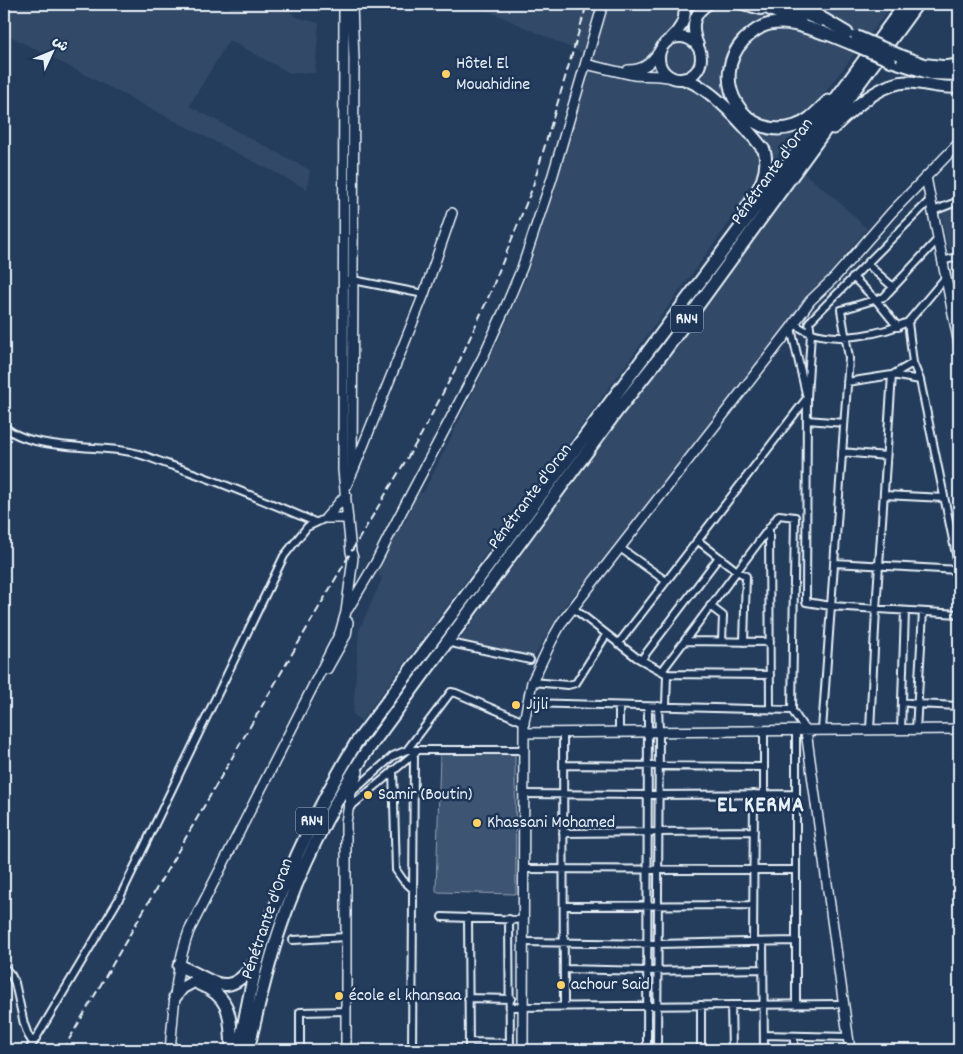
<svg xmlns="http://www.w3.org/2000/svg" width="963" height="1054" font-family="Dekko,'Playpen Sans Arabic',sans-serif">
	<rect width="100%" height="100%" fill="#253d5d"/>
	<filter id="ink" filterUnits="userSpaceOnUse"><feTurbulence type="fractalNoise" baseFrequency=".02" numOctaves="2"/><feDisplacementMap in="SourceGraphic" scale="10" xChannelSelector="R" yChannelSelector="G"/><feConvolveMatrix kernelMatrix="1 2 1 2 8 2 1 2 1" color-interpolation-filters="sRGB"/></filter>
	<g filter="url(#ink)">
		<path fill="#334a68" d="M4,4H216L227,11L234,4H282L296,17L319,23L315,73H290L229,40L189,106L310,170L307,189L4,33Z
			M473,4H893L815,105L552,466L361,721L353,714L359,630L382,579L378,573L397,531L406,521L416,495L424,492L502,333L527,275L554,191L593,58Z
			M801,171L836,199L867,229L815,290L616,545L561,610L532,660L454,647Z
			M959,205V248L952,250L947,247L941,212Z
			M959,262V309L951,270L954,264Z"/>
		<path fill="#3e5472" stroke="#93a2b5" d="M440,754H515L516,894L436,892Z"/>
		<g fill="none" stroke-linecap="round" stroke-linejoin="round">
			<defs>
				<path id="street" d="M933,211L959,201
					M943,261L959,256
					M867,264L893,287
					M853,277L876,300L898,327
					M946,277L908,322L913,363L920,380L959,569
					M344,282L353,280L424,294
					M794,324C800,327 806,332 812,333C841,342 881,334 908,322
					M791,328L807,398L811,333L809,322L931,199
					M913,363L892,375L920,380
					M847,382L892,375L876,609L870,730
					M807,420L844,423
					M4,426C26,449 94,446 125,451C141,453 157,461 173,466C221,482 268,502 315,522
					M842,452L886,456
					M884,495L944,498
					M769,528L770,709
					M697,540L737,571L746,576L744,642
					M620,548L666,581
					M834,563L959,570
					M710,606L723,616L722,641
					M573,608L636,657L667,674L666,706
					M685,641L770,642
					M446,642L530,660
					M618,644L807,398L806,602L831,606L959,614
					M641,660L719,557
					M662,671L779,515L795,517L792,710L806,731
					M667,674L770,675
					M532,682L568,685L576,683L606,635
					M902,702L917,704L959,706
					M527,703L792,710
					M619,707V733
					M822,730L849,358L841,310L884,297L939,238
					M901,730L905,611
					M916,730L923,612
					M764,731V794
					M796,731V1005
					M563,733L564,1006
					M407,750L451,692L456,693L524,722
					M563,765L764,767
					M393,770L396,870L403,880L413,889
					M352,792L393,756L407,750H524
					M524,794L649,795L796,794
					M348,809L416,752
					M563,833L754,831
					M524,869L796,870
					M564,906L753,905
					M442,917L524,920
					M468,917L469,1050
					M509,919L510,1050
					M293,940L346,937
					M524,942L657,944L796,941
					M753,942L754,794
					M763,942L764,1050
					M4,967L11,975L15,983L24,1024L28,1035L33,1043
					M564,969L647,971L763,969
					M468,998L511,999
					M701,1005V1050
					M731,1005L732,1050
					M511,1007L843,1004
					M764,1035L848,1037
					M794,1036V1050
					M469,1042L510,1043
					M29,1050L120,897L284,556L307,527L326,518
					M300,1050V1012L346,1011
					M412,1050L414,753
					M647,1050L648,707
					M657,1050L659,732L658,706"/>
				<path id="secondary" d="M586,64C602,68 618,72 634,75C647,76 660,75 673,78
					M628,70C644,70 651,63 660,50
					M926,177L959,344
					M353,471L424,294L452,213
					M346,486L352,473L354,60L352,4
					M326,518L346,495
					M326,518H348
					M348,609L376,562L393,528L483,357L506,306L522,268L552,178L603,4
					M327,669L346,635L348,622
					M806,731L850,1050
					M524,733L959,729
					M170,1050C174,1010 175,969 189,931L340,633L346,612L353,558L351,552L343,470L344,4
					M346,1050V822L351,793L358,772
					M523,1050L524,722L532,682L552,640L562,622L791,328L810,301L835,277L892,212L959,143"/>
				<path id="primary" d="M743,4L761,9
					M756,4L801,23
					M780,4L820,21
					M819,31L851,44
					M659 58a21 21 0 1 1 42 0a21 21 0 1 1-42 0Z
					M671,38C681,29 687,18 684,4
					M698,45C691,28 692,14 708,4
					M900,55L924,64L951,67
					M891,61L931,74L959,75"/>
				<path id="highway" d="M804,4L815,14L847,33
					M826,34C808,28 788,20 770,24C760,26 751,33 744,40C707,79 745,143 795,126C809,122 818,110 828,101
					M943,67L959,65
					M684,79C711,87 746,127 764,150C771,173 757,192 745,211
					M833,128C851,110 882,81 909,82C926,83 942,89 959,87
					M179,966C212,978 227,1003 255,962
					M199,984C233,997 230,1019 232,1050
					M175,997L182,988L193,982
					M239,1050C246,1012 253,973 265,935C270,918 277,902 284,886C304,836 328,789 356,743L796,153L905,4
					M248,1050C258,1008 267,967 281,926C301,866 330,809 364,755L617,411L664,352L917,4"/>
			</defs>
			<use href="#street" stroke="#e8f1f8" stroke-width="10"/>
			<use href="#secondary" stroke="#e8f1f8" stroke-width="12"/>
			<use href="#primary" stroke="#e8f1f8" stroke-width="14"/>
			<use href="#highway" stroke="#e8f1f8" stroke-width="15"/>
			<use href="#street" stroke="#1d3557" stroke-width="6"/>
			<use href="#secondary" stroke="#1d3557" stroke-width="9"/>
			<use href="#primary" stroke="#1d3557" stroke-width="10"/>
			<use href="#highway" stroke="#1d3557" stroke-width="11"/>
			<path stroke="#e8f1f8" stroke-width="2" stroke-dasharray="8 4" stroke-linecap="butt" d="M63,1050L351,552L421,435L459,362L488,298L532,189L587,4"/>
			<defs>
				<path id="primary-bridge" d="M856,36L900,55
					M851,44L891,61"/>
			</defs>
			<use href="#primary-bridge" stroke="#e8f1f8" stroke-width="14" stroke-linecap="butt"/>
			<use href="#primary-bridge" stroke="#1d3557" stroke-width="10"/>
		</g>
	</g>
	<g fill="#ffd166" stroke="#1d3557" stroke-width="2">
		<circle cx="446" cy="74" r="5"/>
		<circle cx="516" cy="705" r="5"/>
		<circle cx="368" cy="795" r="5"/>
		<circle cx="477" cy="823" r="5"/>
		<circle cx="561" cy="985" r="5"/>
		<circle cx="339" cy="996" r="5"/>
	</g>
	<g text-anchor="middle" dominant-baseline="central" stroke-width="5" stroke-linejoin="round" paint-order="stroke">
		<g fill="#1d3557" stroke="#abb9c8" stroke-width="1">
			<rect x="671" y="305.5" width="32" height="27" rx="4"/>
			<rect x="296" y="807.5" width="32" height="27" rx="4"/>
		</g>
		<g font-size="16" font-weight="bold" fill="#e8f1f8">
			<text x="687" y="319">RN4</text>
			<text x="312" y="821">RN4</text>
		</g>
		<g font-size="18" fill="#e8f1f8" stroke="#1d3557" text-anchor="start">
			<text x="456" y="64">Hôtel El<tspan x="456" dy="21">Mouahidine</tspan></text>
			<text x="526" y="705">Jijli</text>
			<text x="378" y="795">Samir (Boutin)</text>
			<text x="487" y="823">Khassani Mohamed</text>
			<text x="571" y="985">achour Said</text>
			<text x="349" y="996">école el khansaa</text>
		</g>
		<g font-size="18" fill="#e8f1f8" stroke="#1d3557">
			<text transform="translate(773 172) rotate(-54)">Pénétrante d'Oran</text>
			<text transform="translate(531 497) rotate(-53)">Pénétrante d'Oran</text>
			<text transform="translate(268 919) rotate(-71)">Pénétrante d'Oran</text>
		</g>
		<g font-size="22" font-weight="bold" letter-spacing="1" fill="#e8f1f8" stroke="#1d3557">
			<text x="761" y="806">EL KERMA</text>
		</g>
	</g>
	<rect width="963" height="1054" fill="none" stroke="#1d3557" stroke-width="20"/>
	<rect x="10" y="10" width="943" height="1034" fill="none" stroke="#e8f1f8" stroke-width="2" filter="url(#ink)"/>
	<g transform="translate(52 52) rotate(46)" stroke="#1d3557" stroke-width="4" paint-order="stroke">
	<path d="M0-4L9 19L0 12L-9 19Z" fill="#e8f1f8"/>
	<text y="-8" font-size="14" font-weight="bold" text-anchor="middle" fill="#e8f1f8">ش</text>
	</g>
</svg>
